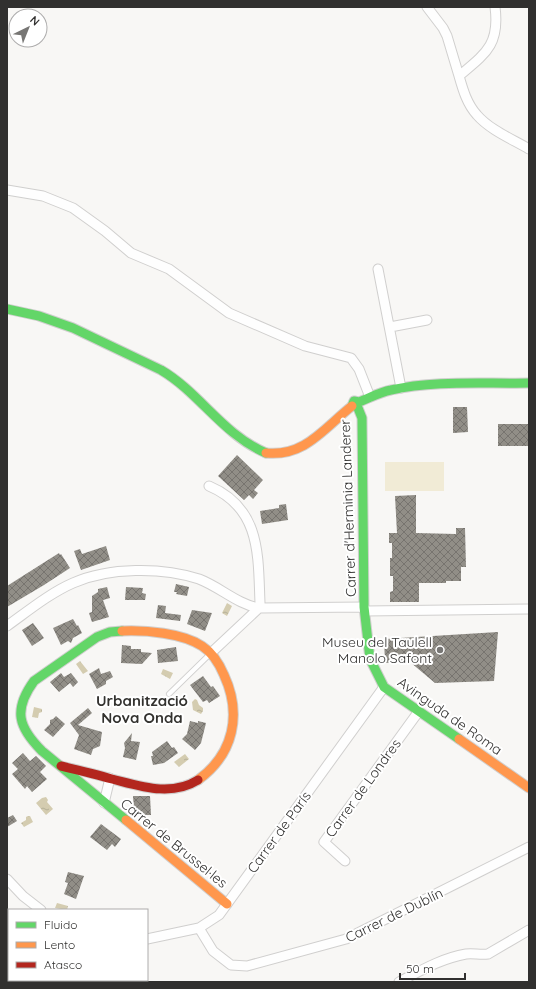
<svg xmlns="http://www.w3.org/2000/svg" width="536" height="989" font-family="Quicksand,sans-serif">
	<defs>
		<pattern id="water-ripples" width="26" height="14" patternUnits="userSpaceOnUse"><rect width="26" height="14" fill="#d4ccb0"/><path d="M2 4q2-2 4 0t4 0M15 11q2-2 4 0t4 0" fill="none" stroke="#b6b098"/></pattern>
		<pattern id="building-cross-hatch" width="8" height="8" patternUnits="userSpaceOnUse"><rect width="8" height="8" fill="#918e87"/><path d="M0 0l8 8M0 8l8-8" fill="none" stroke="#77746f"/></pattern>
	</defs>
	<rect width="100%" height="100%" fill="#f8f7f5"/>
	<path fill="#f1ebd6" d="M385,462H444V491H385Z"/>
	<path fill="url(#water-ripples)" d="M227,603L232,606L227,616L222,613Z
		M80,661L88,671L83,674L76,664Z
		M163,669L173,673L170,679L161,674Z
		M195,699L197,700L199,705L203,708V711L201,714L193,710L192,702Z
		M34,707L42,709V712L39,713L38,718L32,717Z
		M185,754L189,759L179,767L174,762Z
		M46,797L48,800L47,802L53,809L46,815L36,803L42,798Z
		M28,816H30L33,822L24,827L21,823L26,820V817Z
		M57,903L68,906L67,910L55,908Z"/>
	<path fill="url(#building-cross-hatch)" d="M453,407H467L468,432L453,433Z
		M498,424H529V446H498Z
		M237,455L263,480L254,490L258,493L253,499L249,495L244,500L218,476Z
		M416,495V533L456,534V528H465L466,567H461V581H446V583H419V602H390V592L393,591V576H390V558H392V543H389V533H397L395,496Z
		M286,504L288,520L262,524L260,511L279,508V505Z
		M106,546L110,560L81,570L74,551L80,549L82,554Z
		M59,553L60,555L61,554L70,568L44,585L7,607V586Z
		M176,584L189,587L187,596L176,594L177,592H174Z
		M107,587L110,598L103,600L109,617L92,622L89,613L92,612V596L98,592V589Z
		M126,587L143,588L142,593L146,594L145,600H125Z
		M158,605L166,606L165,613L181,615L180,621L156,618Z
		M192,610L212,613L205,631L187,624Z
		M73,619L77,626L78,625L82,633L73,638L71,643L68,641L61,645L53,628Z
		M33,623L44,638L32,646L22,630Z
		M498,632L494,681L435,683L410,662L385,663L384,639Z
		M122,645L131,646V649H141V652L152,653L142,664L121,663Z
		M176,647L178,661L158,663L157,650Z
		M99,668L101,674L110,671L113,677L106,681V684L97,689L89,674Z
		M61,673L64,677L71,673L78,682L73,687L70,683L59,692L50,682Z
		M203,676L211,687L213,686L220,696L209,703L207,700L203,702L190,685Z
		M88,708L92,713L78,725L102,732L100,746L93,749L91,755L74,749L79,735L70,723Z
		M56,716L65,724L53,737L44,730L50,724V720L53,719Z
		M190,721L198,723V721L206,723L201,743L195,750L182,739L187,734Z
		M132,733L131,741L140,742L136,760L123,757L125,748L124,743Z
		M167,741L172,748L174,747L178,753L164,763L153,765L151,756H153L152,752Z
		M23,753L30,761L36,756L46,766L40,772L47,779L32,792L27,786L25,789L12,774L18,769L12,763Z
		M133,796H150L151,815H140V811H134Z
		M13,815L17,821L7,827V818Z
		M101,824L121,839L115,847L112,844L107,850L90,837Z
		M68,872L84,876L76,899L64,894L68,883L65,882Z"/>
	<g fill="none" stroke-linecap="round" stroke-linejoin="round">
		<defs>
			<path id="lane" d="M169,694L210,654"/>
			<path id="street" d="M427,7L443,28L447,36L459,76
				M495,7C500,45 485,54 459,76C463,90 467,104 477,115C490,130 512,139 529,149
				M7,190L43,196L73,208L105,231L131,253L169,269L229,313L305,346L351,358L359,369L370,397
				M378,269L401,388
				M390,327L427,320
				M209,486C261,508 258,555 260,603L259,608L211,653
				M365,611L529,609
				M7,626C28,611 50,593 73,583C109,567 162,567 199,579C220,587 237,604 259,608L364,607
				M104,803L110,778
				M345,861L324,842L419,711
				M7,879L23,896L41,910
				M199,928L213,951L231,965L247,966L346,939L529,847
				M147,939L199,928L219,915L384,687
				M399,982C420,971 442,958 466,954C473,953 480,955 488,954L529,930"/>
			<path id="fast" d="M7,309L39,316L73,328L161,370C200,393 222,434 266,453
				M352,406L354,401L359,402C369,398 380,392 391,390C433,380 485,384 529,383
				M358,408L362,418L364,607L370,659L384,687L459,739
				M122,631L110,632L97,637L34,681C13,710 18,727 42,751L126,820"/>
			<path id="slow" d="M266,453C305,457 324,428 352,406
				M122,631C146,630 182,633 202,646C213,653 219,663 224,675C242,714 234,754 198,780
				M459,739L529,788
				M126,820L227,904"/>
			<path id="jam" d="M61,766C78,770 95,774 112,779C140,786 171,797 198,780"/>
		</defs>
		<use href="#lane" stroke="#d0cfce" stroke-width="6"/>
		<use href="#street" stroke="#d0cfce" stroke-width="11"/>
		<use href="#fast" stroke="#d0cfce" stroke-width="11"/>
		<use href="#slow" stroke="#d0cfce" stroke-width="11"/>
		<use href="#jam" stroke="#d0cfce" stroke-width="11"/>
		<use href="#lane" stroke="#fefefe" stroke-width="4.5"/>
		<use href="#street" stroke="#fefefe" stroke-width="9"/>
		<use href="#fast" stroke="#63d668" stroke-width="9"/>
		<use href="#slow" stroke="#ff974d" stroke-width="9"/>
		<use href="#jam" stroke="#b3261e" stroke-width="9"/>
	</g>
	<circle fill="#777674" stroke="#fff" stroke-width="1.5" cx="440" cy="650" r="4"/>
	<g text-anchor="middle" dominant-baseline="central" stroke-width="4" stroke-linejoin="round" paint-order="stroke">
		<g font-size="14" fill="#31302f" stroke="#fff">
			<text transform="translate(348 508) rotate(-92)">Carrer d'Herminia Landerer</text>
			<text transform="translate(450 716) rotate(35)">Avinguda de Roma</text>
			<text transform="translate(363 788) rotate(-54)">Carrer de Londres</text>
			<text transform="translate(279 832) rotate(-54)">Carrer de París</text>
			<text transform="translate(174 843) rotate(39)">Carrer de Brussel·les</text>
			<text transform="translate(394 915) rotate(-26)">Carrer de Dublín</text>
		</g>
		<g font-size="14" fill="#31302f" stroke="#fff" text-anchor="end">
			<text x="432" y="642">Museu del Taulell<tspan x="432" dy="16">Manolo Safont</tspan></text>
		</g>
		<g font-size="15" font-weight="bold" fill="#33322f" stroke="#fff">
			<text x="142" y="700">Urbanització<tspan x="142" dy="17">Nova Onda</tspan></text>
		</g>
	</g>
	<rect width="536" height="989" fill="none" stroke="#31302f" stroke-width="16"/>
	<rect x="8" y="909" width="140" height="72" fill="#ffffff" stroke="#adacac"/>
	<rect x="16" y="922" width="20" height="6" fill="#63d668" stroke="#adacac"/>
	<text x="44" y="929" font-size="12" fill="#31302f">Fluido</text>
	<rect x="16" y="942" width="20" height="6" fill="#ff974d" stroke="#adacac"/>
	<text x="44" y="949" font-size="12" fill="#31302f">Lento</text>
	<rect x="16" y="962" width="20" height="6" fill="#b3261e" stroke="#adacac"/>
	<text x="44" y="969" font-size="12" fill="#31302f">Atasco</text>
	<g transform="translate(28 28) rotate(43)"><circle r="19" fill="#ffffff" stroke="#adacac"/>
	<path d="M0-3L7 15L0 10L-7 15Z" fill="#777674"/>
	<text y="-6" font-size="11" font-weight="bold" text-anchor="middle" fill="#31302f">N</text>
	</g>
	<path d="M400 973v6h65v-6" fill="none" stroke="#31302f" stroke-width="2"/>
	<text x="406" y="973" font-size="12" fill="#31302f" stroke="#ffffff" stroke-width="3" paint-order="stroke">50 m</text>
</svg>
